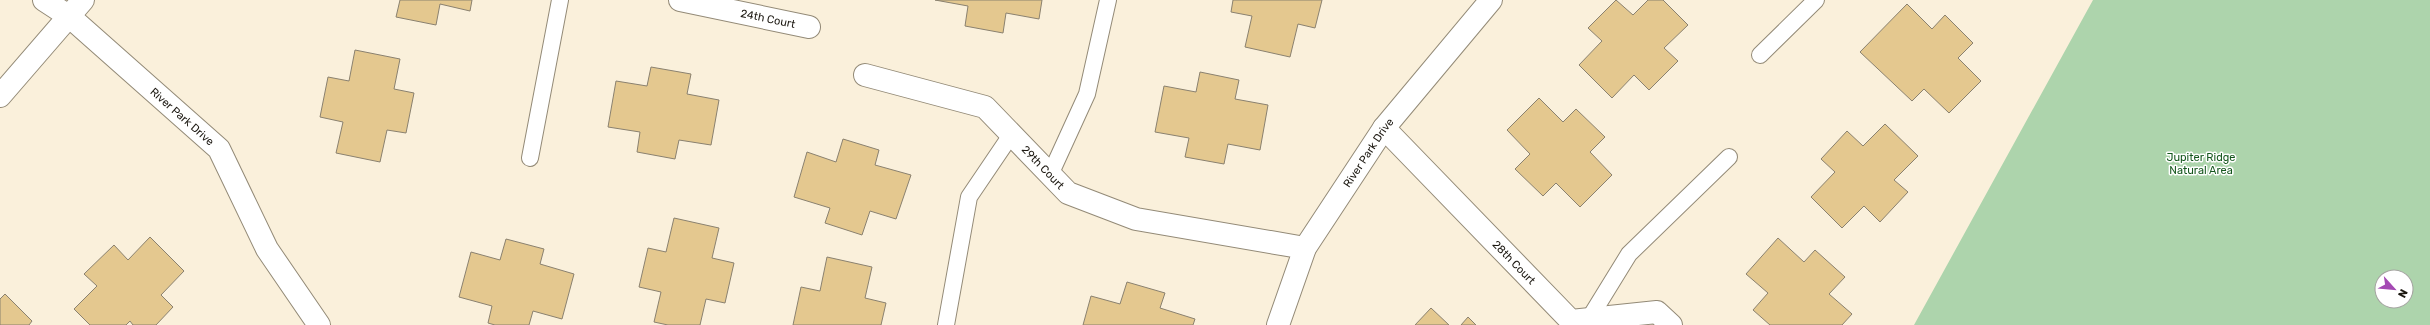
<svg xmlns="http://www.w3.org/2000/svg" width="2430" height="325" font-family="Rubik,sans-serif">
	<rect width="100%" height="100%" fill="#faf0db"/>
	<path fill="#add4ac" fill-rule="evenodd" d="M2093,0H2430V325H1914ZM2382,277H2406V301H2382Z"/>
	<path fill="#e4c88f" stroke="#8a816f" d="M400,0H472L470,11L440,4L436,25L396,17Z
		M935,0H1042L1039,19L1006,13L1003,33L965,26L968,6Z
		M1233,0H1322L1315,28L1298,24L1290,57L1245,47L1252,16L1231,12Z
		M1616,0L1633,15L1648,0H1663L1688,25L1664,48L1678,61L1649,90L1634,75L1612,98L1579,65L1602,41L1588,28Z
		M1907,4L1932,29L1945,15L1973,43L1958,58L1981,81L1949,113L1924,89L1912,101L1860,52Z
		M355,50L400,59L394,89L414,93L406,133L387,130L380,162L336,153L343,122L320,117L328,77L349,81Z
		M651,67L691,74L687,94L719,100L711,145L679,140L675,159L637,152L640,132L608,127L616,81L647,86Z
		M1200,72L1239,80L1235,99L1268,105L1260,150L1228,144L1224,164L1185,157L1189,138L1155,132L1164,86L1196,92Z
		M1539,98L1563,122L1576,109L1605,137L1590,152L1612,175L1580,207L1556,183L1543,196L1515,169L1530,154L1507,130Z
		M1885,124L1918,156L1894,180L1908,192L1880,222L1864,206L1842,228L1811,197L1835,172L1821,159L1847,131L1863,146Z
		M843,139L879,150L875,165L911,175L896,219L870,211L862,235L825,223L830,208L794,197L807,152L836,162Z
		M674,218L719,228L712,258L734,263L725,303L706,299L700,325H668L654,322L661,292L639,287L648,248L666,252Z
		M150,237L184,271L161,295L173,307L156,325H133L130,321L126,325H90L74,309L97,286L84,274L114,245L128,260Z
		M1778,238L1804,262L1815,250L1845,277L1829,294L1852,314L1842,325H1770L1753,310L1768,293L1746,274Z
		M506,239L544,249L540,264L574,274L562,319L533,311L529,325H495L488,323L492,306L459,297L471,252L500,260Z
		M827,257L872,267L865,298L886,303L881,325H793L801,287L820,291Z
		M1127,282L1165,293L1160,308L1195,319L1193,325H1083L1091,296L1120,304Z
		M5,294L32,321L29,325H0V299Z
		M1431,308L1449,325H1415Z
		M1468,317L1476,325H1461Z"/>
	<g fill="none" stroke-linecap="round" stroke-linejoin="round">
		<defs>
			<path id="lane" d="M1760,55L1816,0
				M530,158L560,0
				M1050,175L1087,94L1108,0
				M1589,319L1629,254L1729,157
				M946,325L969,197L1011,135"/>
			<g id="street">
				<path id="s1" d="M44,0L70,17L219,149L267,249L319,325"/>
				<path id="s2" d="M680,0L809,27"/>
				<path id="s3" d="M865,75L985,107L1068,193L1136,219L1305,248"/>
				<path d="M0,96L83,0"/>
				<path id="s4" d="M1384,128L1571,321L1657,312L1671,325"/>
				<path id="s5" d="M1278,325L1305,248L1384,128L1491,0"/>
			</g>
		</defs>
		<use href="#lane" stroke="#938a77" stroke-width="18"/>
		<use href="#street" stroke="#938a77" stroke-width="24"/>
		<use href="#lane" stroke="#fff" stroke-width="16"/>
		<use href="#street" stroke="#fff" stroke-width="22"/>
	</g>
	<g text-anchor="middle" dominant-baseline="central" stroke-width="3" stroke-linejoin="round" paint-order="stroke">
		<g font-size="11" fill="#1c1811" stroke="#fff">
			<text stroke="none"><textPath href="#s2" startOffset="90">24th Court</textPath></text>
			<text stroke="none"><textPath href="#s1" startOffset="181">River Park Drive</textPath></text>
			<text stroke="none"><textPath href="#s5" startOffset="196">River Park Drive</textPath></text>
			<text stroke="none"><textPath href="#s3" startOffset="208">29th Court</textPath></text>
			<text stroke="none"><textPath href="#s4" startOffset="187">28th Court</textPath></text>
		</g>
		<g font-size="11" fill="#14561c" stroke="#fff">
			<text x="2201" y="157">Jupiter Ridge<tspan x="2201" dy="13">Natural Area</tspan></text>
		</g>
	</g>
	<g transform="translate(2394 289) rotate(117)"><circle r="19" fill="#ffffff" stroke="#a4a3a0"/>
	<path d="M0-3L7 15L0 10L-7 15Z" fill="#a449b3"/>
	<text y="-6" font-size="11" font-weight="bold" text-anchor="middle" fill="#1c1811">N</text>
	</g>
</svg>
